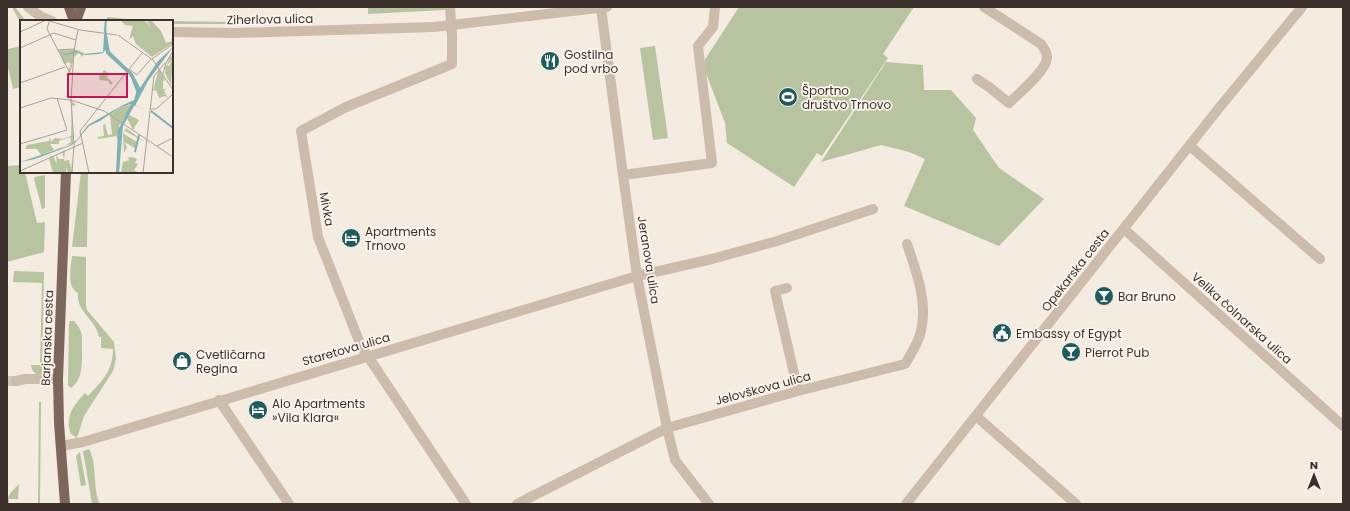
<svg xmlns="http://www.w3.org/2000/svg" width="1350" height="511" font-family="Poppins,sans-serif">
	<rect width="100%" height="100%" fill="#f4ebe1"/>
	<path fill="#b8c4a0" d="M12,7H15L26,21H21V24Z
		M368,7H445V10L368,14Z
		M739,7H914L883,54L888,58L822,156L817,153L794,187L727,143L725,123L704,68V61Z
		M108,17L145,21L105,20Z
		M172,21L230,22V24H172Z
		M7,45L8,49L21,46V87L13,89L7,63Z
		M655,46L668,138L653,140L640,48Z
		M886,62L923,65L924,90H951L976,118L973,130L999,168L1044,199L999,246L904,206L925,159L909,152L881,145L821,162Z
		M21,165V172H25L37,223L45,222L44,252L7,262V166Z
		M81,172H88L87,247H72Z
		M45,175V208L42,209L34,179L35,177Z
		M72,256L86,257V305L87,310L114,342L116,359L113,371L84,416L77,438L71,434C64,417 74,405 85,393L88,396C102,381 113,371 113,349L101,348V337H99C96,319 76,312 78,293C66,287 71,267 72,256Z
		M14,271L44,272L42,375L36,374L32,370L31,365H40L42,283L13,282Z
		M70,321H74C78,325 81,330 82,336C81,352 86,378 71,388L68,386L69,323Z
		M39,402H41L40,504H38Z
		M89,449C98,466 92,488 100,504H92L83,451Z
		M80,452L86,485L81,486L76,456Z
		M19,484L18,499H9V504H7C7,495 13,490 19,484Z"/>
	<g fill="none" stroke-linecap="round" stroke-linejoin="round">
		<path stroke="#cfc6bd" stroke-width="10" stroke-dasharray="10 5" stroke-linecap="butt" d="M7,381H16"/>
		<path stroke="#cdbbac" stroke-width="10" d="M450,7L452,36V64L346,107L301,131L318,237L361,346L466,504
			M601,8L623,175L637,276L667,428L675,460L709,504
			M172,32L235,33L434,27L607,7
			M977,79L989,87L1009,103C1018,94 1046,71 1047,58C1048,53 1044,49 1041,44L984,7
			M1190,146L1320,259
			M623,175L712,163L698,46L713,27L715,7
			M1124,229L1343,426
			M787,288L775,291L798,391
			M16,381L25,379H58
			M219,400L289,504
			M976,416L1076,504
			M61,446L83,442L637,276L712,259L777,241L873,209
			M517,504L667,428L798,391L905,364C911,354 919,342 921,331C928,301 916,271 907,244"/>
		<path stroke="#cdbbac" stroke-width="10" d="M28,7L40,16L52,21
			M906,504L1219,108L1302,7"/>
		<path stroke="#7d675c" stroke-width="10" d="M69,7L74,21
			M76,21L81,7
			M65,504L59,423L58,379L66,172"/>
	</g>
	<defs>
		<symbol id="restaurant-disc" viewBox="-11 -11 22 22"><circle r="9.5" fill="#1f5a5e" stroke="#fbf5ee"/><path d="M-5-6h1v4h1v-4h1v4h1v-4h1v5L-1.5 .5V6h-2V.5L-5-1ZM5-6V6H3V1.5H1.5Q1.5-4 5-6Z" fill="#fff"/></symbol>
		<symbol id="stadium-disc" viewBox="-11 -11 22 22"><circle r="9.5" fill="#1f5a5e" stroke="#fbf5ee"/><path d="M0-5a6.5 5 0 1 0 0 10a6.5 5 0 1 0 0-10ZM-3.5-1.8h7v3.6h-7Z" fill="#fff"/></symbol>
		<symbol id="hotel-disc" viewBox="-11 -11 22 22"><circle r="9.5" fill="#1f5a5e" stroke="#fbf5ee"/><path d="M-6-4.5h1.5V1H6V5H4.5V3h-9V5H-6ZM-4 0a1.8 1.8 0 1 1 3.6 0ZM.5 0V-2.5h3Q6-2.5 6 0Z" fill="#fff"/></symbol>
		<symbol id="bar-disc" viewBox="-11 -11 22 22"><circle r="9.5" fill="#1f5a5e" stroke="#fbf5ee"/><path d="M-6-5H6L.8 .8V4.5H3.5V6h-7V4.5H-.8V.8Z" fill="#fff"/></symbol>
		<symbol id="civic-disc" viewBox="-11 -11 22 22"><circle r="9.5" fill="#1f5a5e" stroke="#fbf5ee"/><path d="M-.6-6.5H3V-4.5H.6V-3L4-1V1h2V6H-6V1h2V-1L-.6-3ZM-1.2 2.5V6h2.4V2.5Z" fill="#fff"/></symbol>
		<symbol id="shop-disc" viewBox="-11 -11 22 22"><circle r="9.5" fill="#1f5a5e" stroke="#fbf5ee"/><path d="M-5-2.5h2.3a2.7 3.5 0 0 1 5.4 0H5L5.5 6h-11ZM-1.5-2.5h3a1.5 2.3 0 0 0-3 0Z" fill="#fff"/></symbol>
	</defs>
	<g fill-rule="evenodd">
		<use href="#restaurant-disc" x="539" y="50" width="22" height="22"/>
		<use href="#stadium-disc" x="777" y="86" width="22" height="22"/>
		<use href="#hotel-disc" x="340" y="227" width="22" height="22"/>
		<use href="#bar-disc" x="1093" y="285" width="22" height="22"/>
		<use href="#civic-disc" x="991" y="322" width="22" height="22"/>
		<use href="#bar-disc" x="1060" y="341" width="22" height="22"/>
		<use href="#shop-disc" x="171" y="350" width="22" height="22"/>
		<use href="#hotel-disc" x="247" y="399" width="22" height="22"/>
	</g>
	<g text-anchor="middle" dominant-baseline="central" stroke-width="3.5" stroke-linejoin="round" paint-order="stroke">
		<g font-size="12" fill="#3b302b" stroke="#fbf5ee">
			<text transform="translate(270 19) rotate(-1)">Ziherlova ulica</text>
			<text transform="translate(327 209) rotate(80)">Mivka</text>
			<text transform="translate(649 260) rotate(81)">Jeranova ulica</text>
			<text transform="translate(1075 270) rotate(-52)">Opekarska cesta</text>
			<text transform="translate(1242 318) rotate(42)">Velika čolnarska ulica</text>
			<text transform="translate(47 338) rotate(-88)">Barjanska cesta</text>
			<text transform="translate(346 349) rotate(-16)">Staretova ulica</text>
			<text transform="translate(763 388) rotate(-15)">Jelovškova ulica</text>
		</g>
		<g font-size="12" fill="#3b302b" stroke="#fbf5ee" text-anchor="start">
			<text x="564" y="54">Gostilna<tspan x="564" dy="14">pod vrbo</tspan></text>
			<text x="802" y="90">Športno<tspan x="802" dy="14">društvo Trnovo</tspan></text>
			<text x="365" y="231">Apartments<tspan x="365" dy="14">Trnovo</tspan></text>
			<text x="1118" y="296">Bar Bruno</text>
			<text x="1016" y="333">Embassy of Egypt</text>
			<text x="1085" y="352">Pierrot Pub</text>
			<text x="196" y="354">Cvetličarna<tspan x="196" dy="14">Regina</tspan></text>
			<text x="272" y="403">Alo Apartments<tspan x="272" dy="14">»Vila Klara«</tspan></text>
		</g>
	</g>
	<g transform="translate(20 20)">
		<rect width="153" height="153" fill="#f4ebe1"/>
		<path d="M100,0H124L131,8L127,2L131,0L141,11L146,23L152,21L151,18L153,20V23L132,37L116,24L113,16L109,20L113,6L105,5ZM39,30H57L64,33L62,37L59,33L54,37L50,54L48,51L51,44L49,42L44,44ZM150,36L153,37L151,65L145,53L146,45L149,46L153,39L147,45ZM139,48L145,60L143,61V69H146L144,71L148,78L145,76L139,78L136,70L133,71ZM84,50L89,53L87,57L93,63L91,65L88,61L80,60L79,57ZM52,81L56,85L52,86L53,123L21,135L17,129H5L7,125L29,121L30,117L31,122L35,118L42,119L51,116ZM50,117L51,122L40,129L34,130L30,124H39V121ZM112,85L99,106L98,119L96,116L78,119V117L84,116L83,105L85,104L88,115L92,114L90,94L102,86ZM109,95L119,100L113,110L107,98ZM106,108L125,122L105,111L104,114L117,122L115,128L104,122L107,127L104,133L103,115ZM45,130L44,141L49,140L51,148V139L52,153H48L46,147V153H33L29,139L33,136L37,144L36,135L39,139H44L42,132ZM112,137L117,139L115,143L118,144L114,150L119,153L101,152L103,142L110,140L107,138Z" fill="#b8c4a0" fill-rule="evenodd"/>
		<path d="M85,0L89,32L111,52L120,68L138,41L153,27L128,61L115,86L128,89L114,86L103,106L99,153H96L98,110L111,84L100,87L80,101L69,106L56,122L50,126L15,139L0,142L48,126L57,120L68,105L101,86L114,80L117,70L111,57L85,30L83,33L79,34L65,35L58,32L46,35L39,32L20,48L0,53L20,48L39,32L46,34L56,31L59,32L64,34L83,32Z" fill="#7fb0b2"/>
		<path fill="none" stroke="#7fb0b2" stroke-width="2" d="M85,12L86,0M85,15L87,33L111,55L119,76V68L112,54L89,32L86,16M131,91L153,108M115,132L119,115"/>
		<path fill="none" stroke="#aaa098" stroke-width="1" d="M26,0L60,10L97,15M29,2L27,9L51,55M0,12L24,1M98,15L133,40L153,70M0,28L34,13L56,20M37,30L54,29M54,31L58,10M132,39L153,24M109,49L117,55L131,39M106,53L122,33M143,54L146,43L153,31M0,63L45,47M51,80L84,91L153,137M51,80L54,125L52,153M51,82L54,29M0,88L31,78L51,80M130,89H136L153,74M0,124L47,110L37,78M137,126L153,118M0,151L63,123M69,153L60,111L105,54M123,153L134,56L145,43"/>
		<path fill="#c2185b" fill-opacity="0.15" stroke="#c2185b" stroke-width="2" d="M48,54H107V77H48Z"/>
		<rect width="153" height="153" fill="none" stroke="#3b302b" stroke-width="2"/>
	</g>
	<rect width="1350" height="511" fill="none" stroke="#3b302b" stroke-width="16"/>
	<g transform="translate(1314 475)" stroke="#fbf5ee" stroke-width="3" paint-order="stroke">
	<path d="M0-3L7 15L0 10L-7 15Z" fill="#3b302b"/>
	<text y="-6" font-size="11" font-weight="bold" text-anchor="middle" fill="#3b302b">N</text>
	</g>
</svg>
